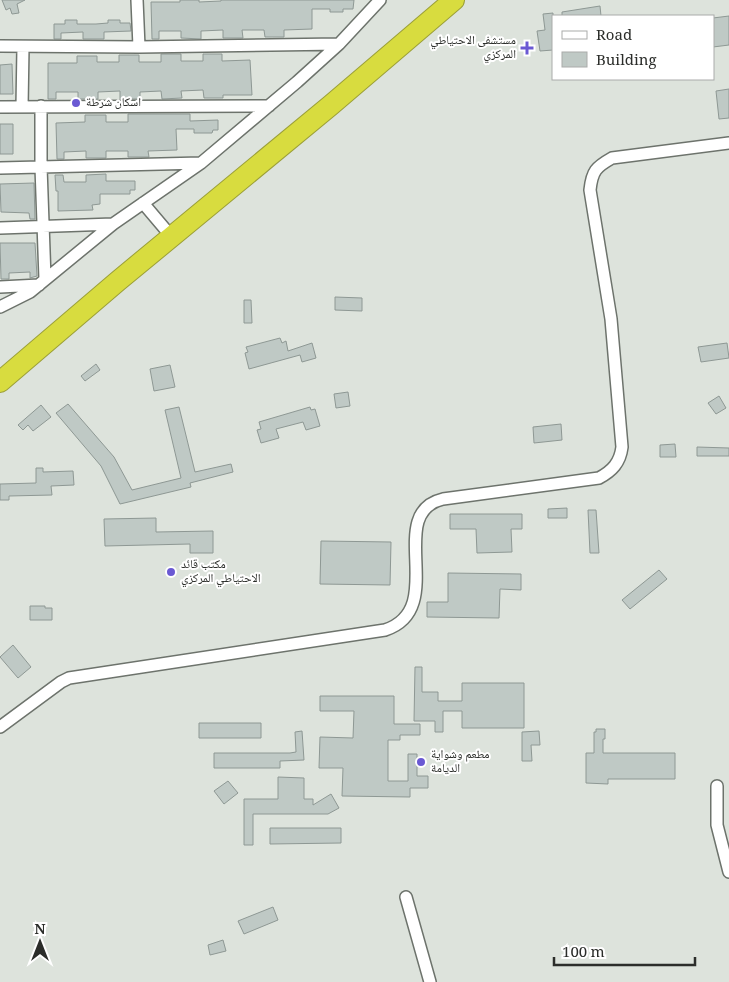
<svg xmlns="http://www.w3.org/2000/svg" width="729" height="982" font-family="Georgia,'Noto Naskh Arabic',serif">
	<rect width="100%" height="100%" fill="#dde3dc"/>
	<path fill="#bfc9c5" stroke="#8e9894" d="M2,0H25L17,4L19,13L12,14L10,8L6,10Z
		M180,0H199V2L221,1V0H354L353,9H343V12H330V9H312V29L284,30V37H265L264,30H242L243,38H223V30L201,31V39L181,38V31H159V39H152L151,2H180Z
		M600,6L601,16H562V12Z
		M553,13V50L540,51L537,31L545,30L543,14Z
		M729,16V45L713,47V18Z
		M65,20H77V24H96L108,23V20H120V23H130L131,31L104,32V39H83V32L61,33V39H54V24H65Z
		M161,54H181V61H203V54H222V61L250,60L252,95H223V98H204L203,90L181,91L182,98L162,99L161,91L140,92V99H120V91L98,92V99H78V92H56V99H48V63H77V56H97V62H119V55H139V62H161Z
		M12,64L13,94H0V65Z
		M729,89V118L719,119L716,91Z
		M128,114H190V121L218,120V130H213L212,133H194V129H176L177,150L148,151L149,157H128V151H106V158H86V151L64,152V159H57L56,123L85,122V115H106V122H128Z
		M0,124H13V154H0Z
		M106,174V181H135V190H130V194H100V204L92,205L93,210L58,211V191H56L55,175H63L64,182H86V175Z
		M34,183L35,219H30L29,213L1,212L0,184Z
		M0,243H35L37,276L30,278V272L9,273V279H1Z
		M335,297L362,298V311L335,310Z
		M244,300H251L252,323H244Z
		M280,338L282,343L286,341L288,351L312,343L316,358L302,362L300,355L249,369L245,353L248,352L246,347Z
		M727,343L729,358L701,362L698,347Z
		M96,364L100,370L85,381L81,376Z
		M170,365L175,387L154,391L150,369Z
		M348,392L350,406L336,408L334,394Z
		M719,396L726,408L716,414L708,403Z
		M68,404L114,457L132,490L181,478L165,410L179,407L195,472L231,464L233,472L190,483L191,487L120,504L101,466L56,413Z
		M41,405L51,417L33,431L28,425L23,430L18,425Z
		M310,407L311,410L315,409L320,426L306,430L303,422L276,429L279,438L261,443L257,430L261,429L259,422Z
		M561,424L562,440L534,443L533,427Z
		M675,444L676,457H660V445Z
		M697,447L729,448V456H697Z
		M36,468H43V472L73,471L74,485L51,486L52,495L9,496V500H0V484L36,483Z
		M567,508V518H548V509Z
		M588,510H596L599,553H590Z
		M450,514H522V529H511L512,552L477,553L476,529H450Z
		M156,518V532L213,531V553H190V544L105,546L104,519Z
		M321,541L391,542L390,585L320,584Z
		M659,570L667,579L630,609L622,600Z
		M448,573L521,574V590L500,589L499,618L427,617V602H448Z
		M30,606H45V608H52V620H30Z
		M13,645L31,667L18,678L0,657Z
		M415,667H422V692H438V701H462V683H524V728H462V711H443V732H435V721H414Z
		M320,696H394V724H420V735H400V740H388V781H408V754H417V776H428V788H410V797L342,796L343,768H319L320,737L353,738L354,711H320Z
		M199,723H261V738H199Z
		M596,729H605V739H603V753H675V779H608V784L586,783V753H594V732H596Z
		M302,731L304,760L280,761V768H214V753H290L296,752L295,732Z
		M539,731L540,745H531L532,761H522V732Z
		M278,777L304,778V799H313V805L331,794L339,808L328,814H253V845H244V799H278Z
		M228,781L238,793L224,804L214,791Z
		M270,828H341V843L270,844Z
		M273,907L278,920L244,934L238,921Z
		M223,940L226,951L210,955L208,945Z"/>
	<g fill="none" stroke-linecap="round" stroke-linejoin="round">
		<defs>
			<path id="street" d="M137,0L139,47
				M0,46L139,47L339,44
				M41,106V167L45,279
				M0,107L269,106
				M22,107L23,47
				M0,168L201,163
				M143,203L165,229
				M0,228L113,224
				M0,287L39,285
				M0,307L30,292L113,224L201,163L297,82L339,44L380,0
				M0,727L61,682L69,678L385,630C450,609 383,513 443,499L599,478C612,471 620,463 622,447L611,319L590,190C592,171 596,167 612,158L729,143
				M717,786V825L729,872
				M406,897L430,982"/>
			<path id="highway" d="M0,382L118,281L331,105L454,0"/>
		</defs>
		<use href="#street" stroke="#6d736c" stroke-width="14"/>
		<use href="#highway" stroke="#9b9f38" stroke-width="22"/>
		<use href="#street" stroke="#fff" stroke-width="11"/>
		<use href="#highway" stroke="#d8dc3f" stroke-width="20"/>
	</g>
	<g fill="#6a59d3" stroke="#fff" stroke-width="2">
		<path d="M524.5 40.5h5v5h5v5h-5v5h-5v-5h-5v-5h5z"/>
		<circle cx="76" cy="103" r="5"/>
		<circle cx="171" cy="572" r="5"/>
		<circle cx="421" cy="762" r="5"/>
	</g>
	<g text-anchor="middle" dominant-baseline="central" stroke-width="4" stroke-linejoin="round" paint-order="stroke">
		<g font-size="12" fill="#2b2d2a" stroke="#fff" text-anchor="start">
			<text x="516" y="41" text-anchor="end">مستشفى الاحتياطي<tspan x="516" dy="14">المركزي</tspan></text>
			<text x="86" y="103">اسكان شرطة</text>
			<text x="181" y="565">مكتب قائد<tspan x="181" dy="14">الاحتياطي المركزي</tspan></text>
			<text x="431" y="755">مطعم وشواية<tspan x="431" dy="14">الديامة</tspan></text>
		</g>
	</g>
	<rect x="552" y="15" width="162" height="65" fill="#ffffff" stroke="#aaabaa"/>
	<rect x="562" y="31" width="25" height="8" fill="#ffffff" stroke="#aaabaa"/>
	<text x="596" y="40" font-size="15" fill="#2b2d2a">Road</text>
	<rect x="562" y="52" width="25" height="15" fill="#bfc9c5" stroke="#aaabaa"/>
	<text x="596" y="65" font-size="15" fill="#2b2d2a">Building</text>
	<g transform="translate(40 942)" stroke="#ffffff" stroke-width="4" paint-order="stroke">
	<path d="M0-4L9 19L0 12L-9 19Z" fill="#2b2d2a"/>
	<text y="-8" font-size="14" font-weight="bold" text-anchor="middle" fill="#2b2d2a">N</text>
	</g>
	<path d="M554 957v8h141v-8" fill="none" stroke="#2b2d2a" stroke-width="2.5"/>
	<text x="562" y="957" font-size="15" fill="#2b2d2a" stroke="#ffffff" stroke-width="4" paint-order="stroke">100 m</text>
</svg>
